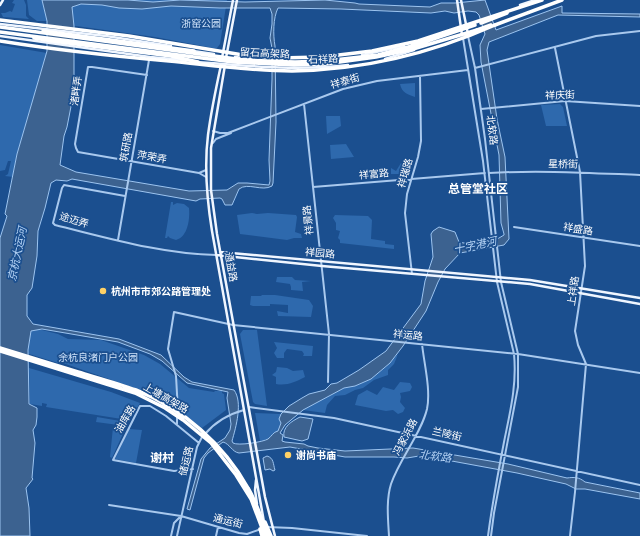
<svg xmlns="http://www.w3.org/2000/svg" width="640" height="536" font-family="'PT Sans Narrow','Noto Sans SC',sans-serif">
	<rect width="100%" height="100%" fill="#1b4f8f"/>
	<path fill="#2e69ad" d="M14,0H24L26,5V16L29,19L3,17L1,13H5L10,11L12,12L15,4L12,3Z
		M27,0H42L47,21H37L29,15Z
		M68,0H227L220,44L217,48H213L155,37L69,25Z
		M0,45L47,53L17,154L13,177L5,176L8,174L11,161H8L5,170L0,171Z
		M415,83V97C407,94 402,93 400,84Z
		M560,104L563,107L567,126H546L541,105Z
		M326,116H340L341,126L327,134Z
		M346,144L354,157L331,159L330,145Z
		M401,163H410L409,169L403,174H391V168L396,171Z
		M171,202H173V205L177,203L184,204L189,208C190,219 188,237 176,240L170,238L168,236L167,238H165Z
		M252,213L257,214L268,213L296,215L297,217L295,232L301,234L302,238H294L287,240L240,234L237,215Z
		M335,215L368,216L372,220L371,239L385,241V244L394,245V249L340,243V240L338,238L340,231L336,230V223L333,218Z
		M277,277H292L295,280L311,281L302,282L303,291L291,290V287L290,284L276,282Z
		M262,295H275L309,300L313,306L311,317L278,316L277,311L288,313V305L270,304V306H253L250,305L251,296H261Z
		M32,328L34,330H42L58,334L68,339L101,340L144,355L160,364L189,388L214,392L215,391H222V393L224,394L226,410L202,428L174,408L152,396L149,393L60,362L58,363L26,353L28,329Z
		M243,330H257L267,406L255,404L253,402L240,334Z
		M274,342L313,346L312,356H303L304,354L302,351L287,349L284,353V358H277L274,353L277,348Z
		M398,354L394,364L388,370V375L374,380L363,388L355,390L345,395L335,396L327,405L325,413L303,410L344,388L355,386L371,379L386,367Z
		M277,367L287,368L293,371L303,370L305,377C295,382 287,386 276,384V377L272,375L276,372Z
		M29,368L111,392L140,403L131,418L128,420L46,407L47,404L42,403V406L30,404Z
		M400,382L410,383L412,387L410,391L400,393L401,397L400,402L405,408L403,412L398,414L393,410L386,411L355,405L358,395L367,390L377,395L383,387L394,390Z
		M255,413L281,414C280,418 282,421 281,424C280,434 269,440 260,441Z
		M97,417L126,422L128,424L126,426L96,422Z
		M113,427L125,429L112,458L110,457Z
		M129,429L142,430L136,463L115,459Z"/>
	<path fill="#3c6290" stroke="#9cc4f0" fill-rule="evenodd" d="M42,0H128L153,2L180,0L245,2L325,0L355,3L359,4L430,7L441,3H455L485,0L496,30L562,6V13L640,14V17L558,15L489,42L487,50L497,119L505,157L509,239L504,245L460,253L445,269L438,282L426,311L403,346L390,363L371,379L355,386L344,388L303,410L285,425L280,433L283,435L282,441L285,442L304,444L308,446L318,448L345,451L413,448L508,464L567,478C574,477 579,477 585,482L640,493V499L585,489H576L566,484L517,473L430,457L419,456L407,458L394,457H345L290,447L239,453C232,452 230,444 223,442L208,453L204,458L190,510L187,509L201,459L210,448L225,438L230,430L231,424L227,398L228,392L187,383L162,361L150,354L118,342L42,329L31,331L28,350L29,404L37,408V417L36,425L33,430L35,443L32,478L33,479L26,488L29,508L30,536H0V238L7,216L5,214L17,154L47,51V21ZM81,4L102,5L119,8L142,9L171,6L220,8H270L272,14V24L270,38L272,48V79L269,160L270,181L269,185L247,183H238L227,190L189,191L76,172L60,165L64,136L67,127L74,91V26L72,7ZM278,8L341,9L431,13L445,11L454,13L468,11L476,12L479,15L485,34L480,45L481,62L499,155L501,223L504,234V235L499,238L464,243L459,242L455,232L439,227L433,231L431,234L433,257L425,281L421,304L386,351L359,370L337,383L331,384L325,390L309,394L302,398L289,406L281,414L279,419L281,423L278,431C273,432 272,436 268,439C263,442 238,446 233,443L232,441C236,427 243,402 234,390L192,382L184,377L161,355L119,339L33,324L27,316V295L32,288L37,256L38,231L45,208L51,183L56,180L67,181L72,179L196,201L200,199L220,198L222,199L225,205H232L239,189C248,182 262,192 272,186L273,183L276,122L275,46C273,35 273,18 278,8Z
		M300,417L313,419L308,439L302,441L284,437C282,427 292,421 300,417Z
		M267,456C274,458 273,464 275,470L273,471L270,469L265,470L263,458Z"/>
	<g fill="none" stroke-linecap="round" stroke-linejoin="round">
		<path stroke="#a9c9ee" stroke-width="2" d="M468,36L475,68L485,139L501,282L518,354V387L494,513L491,536
			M463,38L483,161L497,282L514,354C517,385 510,412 504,442C498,473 492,505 488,536
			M555,48L580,172L585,266L575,331L578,345L586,364L575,492L570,536
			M475,68L596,36L640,31
			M147,75L92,67H88L75,144L76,148L78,152L199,173L206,177
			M304,104L329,334L328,382
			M481,109L565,101L640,106
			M213,131L220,133H228L343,89L377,81L468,70
			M213,143L216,139L231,133
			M199,173L206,170
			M489,173C540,170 590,173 640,175
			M313,187L485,173
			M125,196L64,185L62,188L53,223L55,225C108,238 162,254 216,255
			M514,227L640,246
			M118,240L149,60
			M412,274L405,213L407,194L418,157L421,141L420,76
			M249,407L334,418L640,485
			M178,411L176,376L168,349L174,312L233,325L518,354L640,373
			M177,424V417
			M205,434C216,421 229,414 244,410
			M193,469L174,471L113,460L140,406H150L166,416L199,443
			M109,505L181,516L239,533L247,534L261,529
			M267,527L292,528L367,536
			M171,536L174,523L180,517
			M177,536L197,447L202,437
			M216,536L218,527
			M389,536C388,519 386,500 391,484C400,458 421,434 427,409C431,390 424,363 422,344"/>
		<path stroke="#f0f6ff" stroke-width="2.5" d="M457,0L462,35
			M461,0L468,34
			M0,5L3,0
			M520,5L535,0
			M0,24L106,36L171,46
			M0,36L150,57L184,60
			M193,51L214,54
			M362,55L404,46
			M235,57L252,59
			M222,58L233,0
			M226,58L237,0
			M385,59L414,50
			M313,60L332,59
			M197,62C248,66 298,71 348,65
			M221,65C216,88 211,112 208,135C204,167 207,200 212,231L264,522
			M225,65L211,148V190L217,234L265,497L275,536
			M220,252L530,280L640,298
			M216,255L322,266L530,284L640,304
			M256,480L255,490L257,504"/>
		<path stroke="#fff" stroke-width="3.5" d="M481,23L507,13
			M495,25L562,0
			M477,30L491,25
			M43,31L194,51
			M34,38L52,41L171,56L198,62
			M325,61L378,55L412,46
			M325,64L376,57L413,49"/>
		<path stroke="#fff" stroke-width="3.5" d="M0,20L129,36L243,55L279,58L322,57L372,51L418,41L542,0
			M0,27L244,60L295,62L325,61
			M0,32L233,62L294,65L325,64
			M0,41C56,50 112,56 169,61C210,65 251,71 292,71C362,70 432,53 495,25
			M412,46L475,25
			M413,49L477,30
			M0,348C26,356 52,364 78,372C98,378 117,383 136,390C183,408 224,445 248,488C257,503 262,520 268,536
			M0,351L135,393L165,408L183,420L211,443L236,475L251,499L265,536
			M265,522L271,536
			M260,529L262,536"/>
	</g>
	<g fill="#ffd166" stroke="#1b4f8f" stroke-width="1.5">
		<circle cx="103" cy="291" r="4"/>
		<circle cx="288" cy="455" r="4"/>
	</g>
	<g text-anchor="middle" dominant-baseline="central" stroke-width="3.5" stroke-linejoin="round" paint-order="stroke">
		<g font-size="10" fill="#cfe3fa" stroke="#1b4f8f">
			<text x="201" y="23">浙窑公园</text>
			<text x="98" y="357">余杭良渚门户公园</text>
		</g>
		<g font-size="10" fill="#fff" stroke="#1b4f8f">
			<text transform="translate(265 53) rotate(3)">留石高架路</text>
			<text transform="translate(323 59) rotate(-3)">石祥路</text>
			<text transform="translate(345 81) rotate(-16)">祥泰街</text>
			<text transform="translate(76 91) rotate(-82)">渚畔弄</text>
			<text transform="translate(560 95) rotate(-2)">祥庆街</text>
			<text transform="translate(492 130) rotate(83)">北软路</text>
			<text transform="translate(126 147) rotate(-80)">筑研路</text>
			<text transform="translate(152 157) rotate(10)">萍荣弄</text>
			<text transform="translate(563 164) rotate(1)">星桥街</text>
			<text transform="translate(405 173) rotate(-74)">祥瑞路</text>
			<text transform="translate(374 174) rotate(-5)">祥富路</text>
			<text transform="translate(74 220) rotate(17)">途迈弄</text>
			<text transform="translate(308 220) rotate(-96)">祥景路</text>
			<text transform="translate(578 229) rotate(9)">祥盛路</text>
			<text transform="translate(320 253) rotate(5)">祥园路</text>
			<text transform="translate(231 267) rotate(80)">通益路</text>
			<text transform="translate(573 291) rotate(-82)">上祥路</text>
			<text transform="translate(408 335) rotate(6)">祥运路</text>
			<text transform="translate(166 398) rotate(30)">上塘高架路</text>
			<text transform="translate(125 419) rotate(-60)">油库路</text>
			<text transform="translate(447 434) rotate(13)">兰陵街</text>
			<text transform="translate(405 437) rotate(-62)">冯家浜路</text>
			<text transform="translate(186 461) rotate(-76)">储运路</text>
			<text transform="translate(228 521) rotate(14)">通运街</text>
		</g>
		<g font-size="10" font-weight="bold" fill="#fff" stroke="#1b4f8f" text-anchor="start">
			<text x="111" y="291">杭州市市郊公路管理处</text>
			<text x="296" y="455">谢尚书庙</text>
		</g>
		<g font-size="11" font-style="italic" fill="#b5d3f5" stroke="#1b4f8f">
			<text transform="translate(475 245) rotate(-12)">十字港河</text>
			<text transform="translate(17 254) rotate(-78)">京杭大运河</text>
			<text transform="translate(435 456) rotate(7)">北软路</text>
		</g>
		<g font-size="12" font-weight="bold" fill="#fff" stroke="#1b4f8f">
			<text x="478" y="188">总管堂社区</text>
			<text x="162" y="457">谢村</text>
		</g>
	</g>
</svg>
